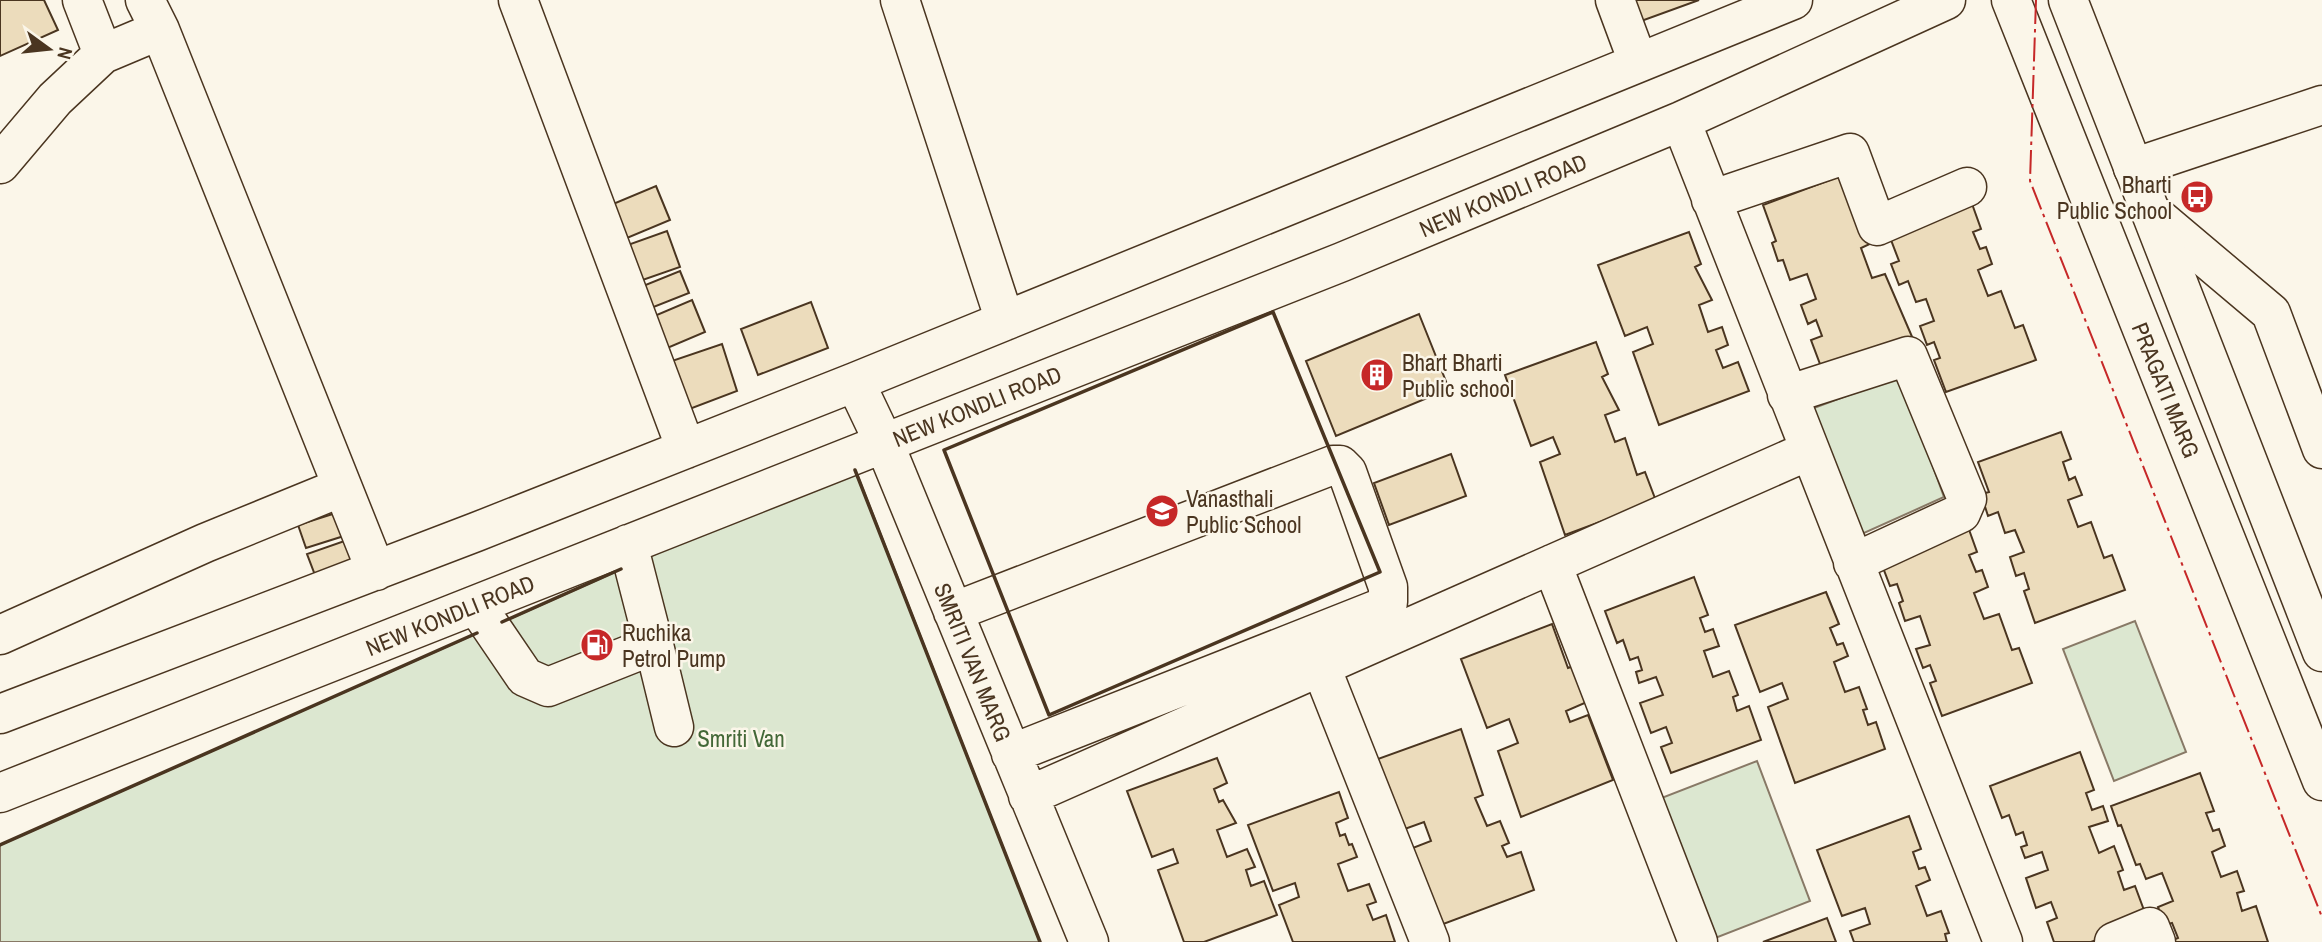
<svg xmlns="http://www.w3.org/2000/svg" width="2322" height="942" font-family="'Archivo Narrow',sans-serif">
	<rect width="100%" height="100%" fill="#fbf6e9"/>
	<path fill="#dce7d0" stroke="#887966" stroke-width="2" d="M1900,376L1944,497L1844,542L1795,415Z
		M854,466L1040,942H0V845Z
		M2135,621L2186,752L2114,781L2063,649Z
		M1757,761L1810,901L1705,942L1646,804Z"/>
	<path fill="#ecdcbc" stroke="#4a3520" stroke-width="2" d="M0,0H44L58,30L0,56Z
		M1623,0H1699L1633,24Z
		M1851,172L1874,242L1861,248L1872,278L1885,274L1913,339L1823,372L1811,340L1822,336L1816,320L1808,324L1801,305L1816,299L1807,274L1790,280L1783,260L1778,261L1772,243L1776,241L1763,205Z
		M656,186L670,220L627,238L613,204Z
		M1971,201L1981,229L1973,232L1980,249L1986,247L1992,264L1978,270L1988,296L2001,291L2015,328L2023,325L2036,360L1946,392L1934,360L1940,358L1934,342L1927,345L1920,326L1934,321L1926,299L1916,302L1908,281L1899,285L1891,264L1899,261L1888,232Z
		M667,231L680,267L634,283L622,247Z
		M1689,232L1701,264L1695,267L1712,300L1699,305L1708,332L1722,327L1728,345L1716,350L1723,368L1738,362L1749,391L1659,425L1633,352L1653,344L1647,327L1625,336L1598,265Z
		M680,271L689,293L646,310L638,288Z
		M692,300L705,332L665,349L652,317Z
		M811,302L828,348L758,375L741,329Z
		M1419,314L1449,389L1336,436L1306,361Z
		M1596,342L1608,374L1602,377L1619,410L1605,415L1615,442L1625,438L1637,475L1645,472L1656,501L1565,535L1540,462L1560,454L1553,437L1531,446L1505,375Z
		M722,344L737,391L679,413L660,365Z
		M2061,432L2071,459L2063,462L2069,480L2075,477L2082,495L2068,500L2078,527L2091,522L2104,558L2112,555L2125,590L2035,623L2024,591L2029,589L2024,573L2016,576L2010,557L2024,552L2015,530L2005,533L1998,512L1988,516L1981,494L1989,492L1978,462Z
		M1451,454L1466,496L1389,525L1374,483Z
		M339,512L347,535L306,548L298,525Z
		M1967,524L1977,552L1969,555L1976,572L1982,570L1988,587L1974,593L1984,619L1999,614L2012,650L2019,648L2032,683L1942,716L1930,683L1936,681L1930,665L1923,668L1916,649L1930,645L1920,616L1905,621L1899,603L1903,601L1897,584L1890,586L1879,557Z
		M353,538L361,560L315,575L307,554Z
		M1694,577L1708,615L1700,618L1705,632L1713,629L1719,646L1704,651L1713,677L1729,671L1738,695L1733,697L1737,711L1749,706L1761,740L1671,773L1661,747L1672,743L1666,727L1651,733L1640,703L1663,695L1656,677L1639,683L1636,672L1642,670L1638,657L1630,660L1623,640L1617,643L1605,611Z
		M1826,592L1839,624L1830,628L1837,645L1843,643L1848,656L1834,662L1845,692L1859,687L1867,709L1863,710L1868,725L1876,722L1885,749L1795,783L1768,707L1788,699L1782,683L1760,692L1735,625Z
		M1552,624L1568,668L1574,666L1587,702L1566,711L1570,722L1588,715L1613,780L1521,817L1498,751L1518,743L1509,719L1487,728L1461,659Z
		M1461,729L1483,795L1475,798L1487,826L1500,821L1509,843L1502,846L1507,857L1521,852L1534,890L1438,926L1410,849L1431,841L1424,822L1402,830L1375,760Z
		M2080,752L2094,790L2086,793L2092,810L2103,806L2108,821L2089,827L2099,853L2114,846L2123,870L2118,872L2124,890L2135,886L2148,921L2091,942H2054L2047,922L2057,918L2051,902L2036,908L2026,878L2048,870L2042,852L2025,858L2021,847L2027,845L2023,832L2016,835L2009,815L2002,818L1990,786Z
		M1217,758L1227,783L1214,789L1219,802L1223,800L1236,823L1217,830L1227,857L1247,849L1255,867L1246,870L1251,886L1264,881L1277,915L1204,942H1184L1158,870L1178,863L1173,849L1152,857L1127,791Z
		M2200,773L2214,811L2206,813L2213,831L2219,829L2225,846L2212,852L2221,877L2237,871L2244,891L2237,893L2242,911L2256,906L2268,942H2168L2178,938L2172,923L2165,925L2158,907L2173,901L2162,873L2146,879L2140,864L2136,865L2121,825L2118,826L2111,806Z
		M1339,792L1348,818L1336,823L1340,836L1345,834L1349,845L1352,844L1357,857L1338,864L1348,891L1369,884L1376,902L1367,905L1373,920L1386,915L1395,942H1293L1279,905L1299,897L1295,883L1273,891L1248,825Z
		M1909,816L1921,849L1913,852L1919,869L1925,867L1930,880L1916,886L1927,916L1941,911L1949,933L1945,934L1947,942H1854L1850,931L1870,924L1865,908L1842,916L1817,850Z
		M1827,918L1836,942H1763Z"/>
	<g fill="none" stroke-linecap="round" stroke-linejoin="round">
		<defs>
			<path id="minor" d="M82,0L103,54
				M145,0L160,30L376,571
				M518,0L686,449
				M900,0L1005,321
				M1615,0L1638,62
				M1681,121L2003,942
				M0,164L55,99L103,54L160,30
				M2133,168L2322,105
				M1711,200L1850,153L1877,226L1967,187
				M2150,211L2271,313L2322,449
				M855,382L884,443L1089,942
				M1787,395L1908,356L1967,499L1961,513L1853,563
				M1552,564L1698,942
				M476,605L525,677L548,687L654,645L628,544
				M953,612L1333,465H1340L1347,472L1388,587V602L1378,609L1011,754
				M0,635L205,543L342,487
				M654,645L674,727
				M1321,667L1430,942
				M0,714L476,532L855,382L1793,0
				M0,793L1342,262L1681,121L1946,0
				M1028,796L1808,451
				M2114,942L2150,927L2156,942"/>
			<path id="major" d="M2011,0L2322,781
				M2068,0L2322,652"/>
		</defs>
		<use href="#minor" stroke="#4a3520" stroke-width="41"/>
		<use href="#major" stroke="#4a3520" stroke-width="41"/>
		<use href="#minor" stroke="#fbf6e9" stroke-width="38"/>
		<use href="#major" stroke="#fbf6e9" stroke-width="38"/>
		<path stroke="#4a3520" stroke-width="3.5" d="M1273,312L1380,572L1049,715L944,450Z
			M855,470L1040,942
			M502,622L621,569
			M0,845L477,633"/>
		<path stroke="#c62828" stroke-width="2" stroke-dasharray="24 5 3.5 5" stroke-linecap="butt" d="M2036,0L2030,181L2322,917"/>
	</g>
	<defs>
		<symbol id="bus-disc" viewBox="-11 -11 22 22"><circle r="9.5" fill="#c62828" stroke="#fbf6e9"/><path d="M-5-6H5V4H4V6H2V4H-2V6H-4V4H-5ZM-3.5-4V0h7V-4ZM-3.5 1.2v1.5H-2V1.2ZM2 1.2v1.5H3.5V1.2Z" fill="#fff"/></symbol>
		<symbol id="building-disc" viewBox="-11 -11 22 22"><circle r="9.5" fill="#c62828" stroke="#fbf6e9"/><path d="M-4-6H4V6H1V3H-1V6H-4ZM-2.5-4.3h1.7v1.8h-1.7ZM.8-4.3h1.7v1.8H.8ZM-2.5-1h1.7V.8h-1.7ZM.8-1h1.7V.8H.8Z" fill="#fff"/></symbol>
		<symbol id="school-disc" viewBox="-11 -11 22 22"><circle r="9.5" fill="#c62828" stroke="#fbf6e9"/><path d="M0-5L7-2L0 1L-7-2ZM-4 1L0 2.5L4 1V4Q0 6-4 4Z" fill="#fff"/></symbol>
		<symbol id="fuel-disc" viewBox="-11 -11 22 22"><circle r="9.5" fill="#c62828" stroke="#fbf6e9"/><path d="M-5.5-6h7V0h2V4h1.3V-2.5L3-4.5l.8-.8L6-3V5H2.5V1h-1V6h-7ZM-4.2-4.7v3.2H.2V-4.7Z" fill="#fff"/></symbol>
	</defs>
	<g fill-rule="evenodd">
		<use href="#bus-disc" x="2178" y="178" width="38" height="38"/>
		<use href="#building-disc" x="1358" y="356" width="38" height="38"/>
		<use href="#school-disc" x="1143" y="492" width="38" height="38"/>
		<use href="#fuel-disc" x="578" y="626" width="38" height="38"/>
	</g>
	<g text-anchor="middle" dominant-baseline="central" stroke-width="5" stroke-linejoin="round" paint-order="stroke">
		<g font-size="23" fill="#4a3520" stroke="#fbf6e9" text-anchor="start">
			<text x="2172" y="184" text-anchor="end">Bharti<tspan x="2172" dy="26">Public School</tspan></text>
			<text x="1402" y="362">Bhart Bharti<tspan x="1402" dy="26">Public school</tspan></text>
			<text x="1186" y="498">Vanasthali<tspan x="1186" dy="26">Public School</tspan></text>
			<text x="622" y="632">Ruchika<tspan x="622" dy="26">Petrol Pump</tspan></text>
		</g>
		<g font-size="23" fill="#4a3520" stroke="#fbf6e9">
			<text transform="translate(1503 195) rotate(-23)">NEW KONDLI ROAD</text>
			<text transform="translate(2166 390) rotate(68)">PRAGATI MARG</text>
			<text transform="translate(977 406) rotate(-22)">NEW KONDLI ROAD</text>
			<text transform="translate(450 615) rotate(-22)">NEW KONDLI ROAD</text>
			<text transform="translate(973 662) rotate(68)">SMRITI VAN MARG</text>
		</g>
		<g font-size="23" fill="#436837" stroke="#fbf6e9">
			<text x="741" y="738">Smriti Van</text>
		</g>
	</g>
	<g transform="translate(49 49) rotate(105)" stroke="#fbf6e9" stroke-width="5" paint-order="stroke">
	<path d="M0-5L12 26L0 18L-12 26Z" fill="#4a3520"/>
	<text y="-10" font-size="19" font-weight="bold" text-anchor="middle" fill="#4a3520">N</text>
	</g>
</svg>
